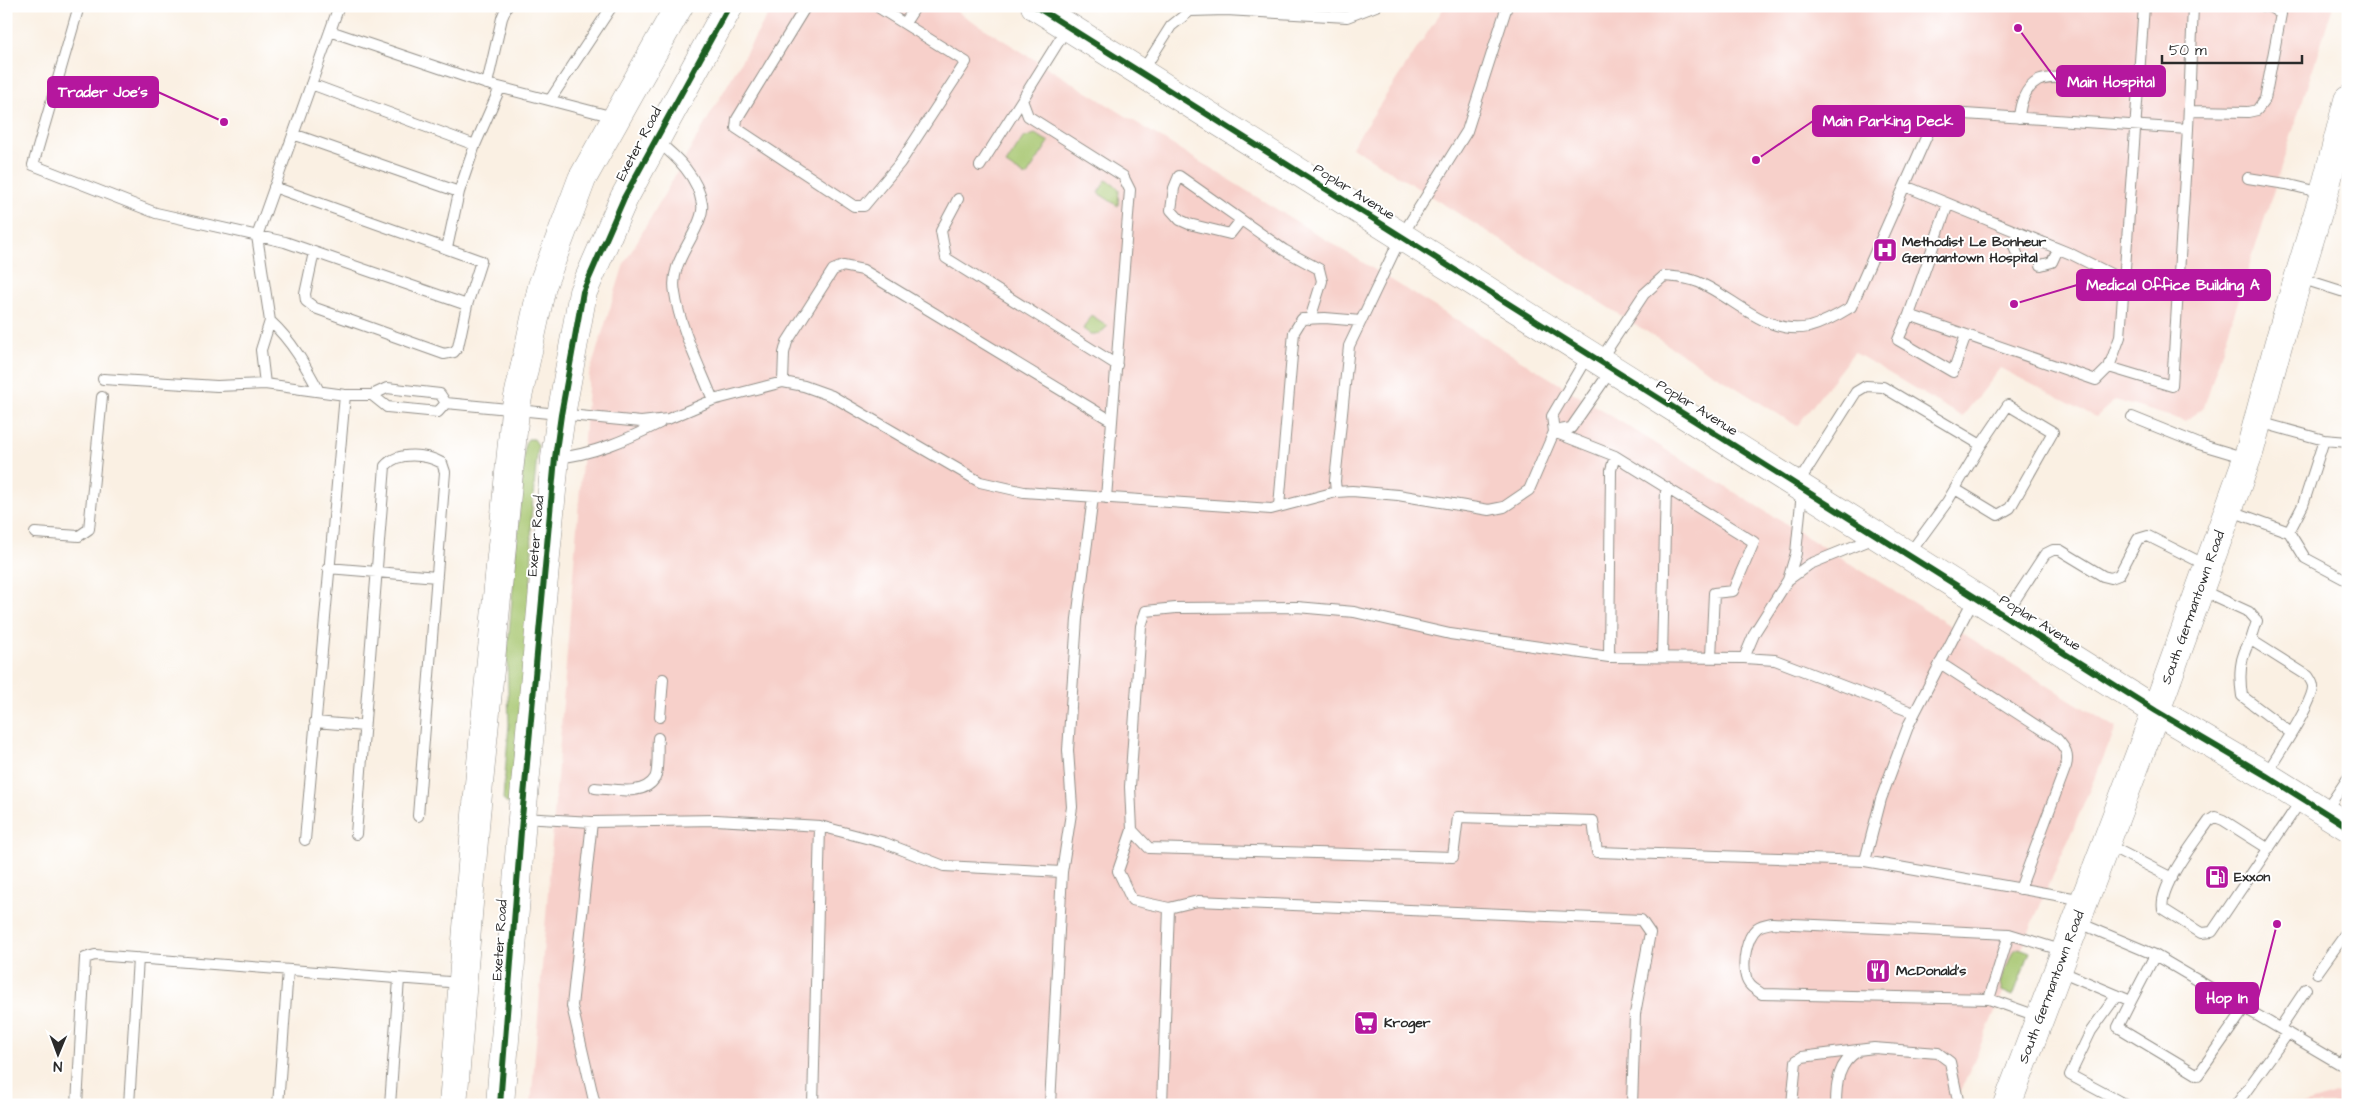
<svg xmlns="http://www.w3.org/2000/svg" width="2354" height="1111" font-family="'Architects Daughter',sans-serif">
	<rect width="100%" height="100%" fill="#fff"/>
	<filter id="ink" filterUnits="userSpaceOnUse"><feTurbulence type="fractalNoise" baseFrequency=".02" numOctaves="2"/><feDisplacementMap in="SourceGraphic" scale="10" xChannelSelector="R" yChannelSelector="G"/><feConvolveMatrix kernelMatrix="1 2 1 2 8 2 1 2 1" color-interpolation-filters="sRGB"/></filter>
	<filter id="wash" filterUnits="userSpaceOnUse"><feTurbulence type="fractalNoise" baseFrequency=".0096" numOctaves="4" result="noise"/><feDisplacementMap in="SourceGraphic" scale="20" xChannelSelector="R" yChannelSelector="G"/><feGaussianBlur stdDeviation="1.12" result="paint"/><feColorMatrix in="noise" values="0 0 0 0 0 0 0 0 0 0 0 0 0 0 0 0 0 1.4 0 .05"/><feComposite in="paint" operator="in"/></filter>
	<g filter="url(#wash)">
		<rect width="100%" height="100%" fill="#faf0e3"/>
		<path fill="#f7d0ca" d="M773,6H948L2116,728L1955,1105H531L589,375L624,264Z
			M1445,6H2333L2204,407L2185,421L2115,400L2096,417L2000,368L1962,417L1854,352L1797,426L1352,147Z
			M2348,1090V1105H2300Z"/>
		<path fill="#a5c56d" stroke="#68784c" d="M1035,134L1049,142L1026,177L1006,164L1023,138Z
			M1106,180L1114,184L1119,189L1118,206L1098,193Z
			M1091,315L1108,326L1099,334H1090L1083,329Z
			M528,439H534L538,445L531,519L532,550L529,635L510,803H506L503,799L509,724L507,658L525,443Z
			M2019,948L2030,952L2013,996L2002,991L2000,983L2013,951Z"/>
	</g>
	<g filter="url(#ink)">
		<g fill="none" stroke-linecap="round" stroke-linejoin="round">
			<defs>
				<path id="lane" d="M79,6L33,165L156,213L285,242L467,305L481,261L274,187
					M806,6L737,119L736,128L854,206H864L900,163L966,62L876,6
					M2144,6L2120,337L2109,367L2172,386L2188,129L2193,6
					M905,23L916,6
					M1067,28L1022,100L1028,116L1123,176L1130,190L1106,498
					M330,31L487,84L614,117
					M1142,72L1171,26L1190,11L1226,10L1347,17L1376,6
					M311,84L475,145
					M487,84L502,18L507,6
					M550,100L612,6
					M2189,111L2248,112L2257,110L2265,99L2281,14L2270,7L2264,6
					M2019,118C2020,104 2025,88 2038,81C2054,73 2117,80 2139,81
					M293,134L459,192
					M657,141C677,157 698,177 702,204C704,214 695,231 690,240C681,257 671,273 675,293C680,329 700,367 713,400
					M980,166L1022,100
					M2248,178L2286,184L2323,193
					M1905,186L2071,254L2125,281
					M958,199L941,231L946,258L1117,365
					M1948,204L1909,315L2096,380L2109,367
					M1241,220L1230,234L1189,224L1180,220L1171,210L1174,188L1179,176L1284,250L1319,269L1322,281L1310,319
					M447,248L459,192L475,145L500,88
					M314,252L305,294L306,301L315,308L444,354L454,352L458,347L467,305
					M2018,256L2014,247L2019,233
					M2041,265L2052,262L2058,249
					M2300,278L2341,291L2348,292
					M1909,315L1898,340L1953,372L1966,335
					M270,321C292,341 305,365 319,391
					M1601,359L1644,294L1664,276C1676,277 1687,277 1698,282C1734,297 1766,336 1809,327C1824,323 1838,315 1851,307L1932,124L1938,118L1950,113L2188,129
					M103,379L217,386L265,384L345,395H372L387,388L440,394L446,403L641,422L668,419L713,400L783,382L804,386L832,396L980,482L1024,492L1271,509L1336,492L1335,481L1349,346L1401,237L1467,131L1507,6
					M783,382L784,353L787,342L833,270L843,266L863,270L1112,421
					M265,384L261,350L270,321L257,236L339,6
					M372,395L387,407L438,412L446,403
					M2132,417L2199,444L2246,458
					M2259,422L2324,440L2348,442
					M1555,431L1571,428L1612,369
					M1554,432L1615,456L1754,542L1733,591L1714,593L1711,657
					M556,458C592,455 628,439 660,423
					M1797,485L1856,392L1866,386L1883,387L1981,445L1947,502L1909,554
					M1955,489L1998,515L2010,508L2053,432L2008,405L1981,445
					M1336,492L1352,491L1398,495L1489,510L1504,507L1529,490L1554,432L1552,416L1588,355
					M1802,492L1796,553L1788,580L1755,632L1744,658L1775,660L1914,713
					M1279,506L1294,332L1302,319L1325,318L1361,321
					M2229,510L2289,532L2303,505L2324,440
					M2289,532L2305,558L2348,581
					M35,533L79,536L89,529L102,397
					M328,568L437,577
					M1788,580L1810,564L1874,538
					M2201,590L2249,612L2257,621L2251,640L2308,676C2310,679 2313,683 2313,687C2313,703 2276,758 2266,774
					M2005,615L2045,554L2053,550H2060L2103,576L2111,578L2119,575L2138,539L2148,536L2208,566
					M2251,640C2239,656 2239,676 2242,696L2291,733
					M1609,657L1611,470L1615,456
					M1662,657L1666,487
					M1744,658L1609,657L1450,634L1354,612L1297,607L1176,608L1146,611L1141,626L1130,787L1132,830L1149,848L1453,857L1458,817L1593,821L1597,852L1865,861L2084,900
					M1940,663L2057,739C2066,749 2069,754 2066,766L2020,889
					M660,717L663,679
					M315,722L364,726
					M595,788C613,789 644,797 655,778C659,771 657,747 658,738
					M2325,812L2348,778
					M523,818L592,822L716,820L820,826L885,843L944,866L1062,872L1050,1105
					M592,822L572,1006L595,1105
					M1132,830L1118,871L1132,900L1169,908L1198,901L1641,920L1650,933L1635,1014L1632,1105
					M356,834L385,466C398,451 426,454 442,463L445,472L418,816
					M305,840L345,395
					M2106,844L2172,878
					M2269,849L2223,820L2215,817L2209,821C2196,840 2158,887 2163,909L2201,933L2212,932L2302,799
					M1865,861L1881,799L1909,724L1974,598
					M1062,872L1072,807L1068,750L1077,619L1093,497
					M2077,922L2153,954L2340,1064L2348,1054
					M2060,971L2131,1001L2155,955
					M2317,973L2345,934
					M2117,995L2091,1031L2070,1075L2126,1105
					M1989,999L2009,934
					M2131,1001L2118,1027L2198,1075L2245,1008
					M2040,1017L1989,999L1762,994C1755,989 1748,986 1746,977C1742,963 1746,938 1757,928C1761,925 1767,924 1772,923L2009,934L2064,951
					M2280,1028L2306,989
					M77,1105L85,958L95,955L462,983
					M129,1105L138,958
					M278,1105L288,970
					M390,1105L399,979
					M813,1105L820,826
					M1162,1105L1169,908
					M1792,1105L1796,1061L1802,1057L1874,1048L1938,1053L1950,1062L1959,1105
					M1836,1105C1836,1083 1838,1063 1858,1051
					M2236,1105L2288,1033"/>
				<g id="secondary">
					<path id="s1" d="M2156,711L2250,450L2278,345L2324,193L2348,100"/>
					<path d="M453,1105L476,815L515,411L542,286L582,179L679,6"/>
					<path d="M500,1105L522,818L555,458L561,415L583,292L624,198L729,6"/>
				</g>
				<g id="primary">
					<path d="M1035,6L2156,711L2265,775L2348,827"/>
					<path id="s2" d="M2007,1105L2156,711"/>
				</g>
			</defs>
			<use href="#lane" stroke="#928e87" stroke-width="12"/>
			<use href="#secondary" stroke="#928e87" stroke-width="29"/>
			<use href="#primary" stroke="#928e87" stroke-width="29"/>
			<use href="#lane" stroke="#fff" stroke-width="10"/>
			<use href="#secondary" stroke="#fff" stroke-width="28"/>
			<use href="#primary" stroke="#fff" stroke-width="28"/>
			<defs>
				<path id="cycleway" d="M1035,6L2156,711L2265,775L2348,827
					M500,1105L522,818L555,458L561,415L583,292L624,198L729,6"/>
			</defs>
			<use href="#cycleway" stroke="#fff" stroke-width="9"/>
			<use href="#cycleway" stroke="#1b5e20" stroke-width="6"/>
		</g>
	</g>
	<defs>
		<symbol id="hospital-square" viewBox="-11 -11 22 22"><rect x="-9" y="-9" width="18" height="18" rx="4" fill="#b5179e" stroke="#fff"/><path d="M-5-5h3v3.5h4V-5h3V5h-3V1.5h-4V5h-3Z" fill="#fff"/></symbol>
		<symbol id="fuel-square" viewBox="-11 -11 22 22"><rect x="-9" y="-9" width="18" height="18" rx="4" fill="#b5179e" stroke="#fff"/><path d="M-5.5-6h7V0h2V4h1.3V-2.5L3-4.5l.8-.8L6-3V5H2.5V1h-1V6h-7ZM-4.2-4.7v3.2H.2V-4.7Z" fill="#fff"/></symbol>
		<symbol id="restaurant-square" viewBox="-11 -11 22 22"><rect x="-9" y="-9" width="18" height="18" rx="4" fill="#b5179e" stroke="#fff"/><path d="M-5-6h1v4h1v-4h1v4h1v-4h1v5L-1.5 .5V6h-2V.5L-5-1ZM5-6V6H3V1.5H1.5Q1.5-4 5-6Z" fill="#fff"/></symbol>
		<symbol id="supermarket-square" viewBox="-11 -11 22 22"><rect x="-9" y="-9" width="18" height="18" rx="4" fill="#b5179e" stroke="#fff"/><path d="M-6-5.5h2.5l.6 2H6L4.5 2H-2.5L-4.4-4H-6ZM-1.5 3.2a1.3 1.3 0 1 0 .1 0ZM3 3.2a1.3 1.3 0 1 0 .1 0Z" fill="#fff"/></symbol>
	</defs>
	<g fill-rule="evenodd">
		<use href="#hospital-square" x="1871" y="236" width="28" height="28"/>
		<use href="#fuel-square" x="2203" y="863" width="28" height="28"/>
		<use href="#restaurant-square" x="1864" y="957" width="28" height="28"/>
		<use href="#supermarket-square" x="1352" y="1009" width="28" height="28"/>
	</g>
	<g text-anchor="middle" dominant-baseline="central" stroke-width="4" stroke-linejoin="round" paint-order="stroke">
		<g font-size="14" fill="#2b2b2b" stroke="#fff">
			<text transform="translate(639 144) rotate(-62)">Exeter Road</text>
			<text transform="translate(1354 192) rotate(32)">Poplar Avenue</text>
			<text transform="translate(1697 408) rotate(32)">Poplar Avenue</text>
			<text transform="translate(536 536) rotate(-85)">Exeter Road</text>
			<text stroke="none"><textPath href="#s1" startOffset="110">South Germantown Road</textPath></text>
			<text transform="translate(2040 623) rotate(32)">Poplar Avenue</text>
			<text transform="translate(500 940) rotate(-86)">Exeter Road</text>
			<text stroke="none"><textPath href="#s2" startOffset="126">South Germantown Road</textPath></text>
		</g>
		<g font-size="14" font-weight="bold" fill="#2b2b2b" stroke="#fff" text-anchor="start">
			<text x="1902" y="242">Methodist Le Bonheur<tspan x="1902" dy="16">Germantown Hospital</tspan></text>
			<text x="2234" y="877">Exxon</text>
			<text x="1896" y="971">McDonald's</text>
			<text x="1384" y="1023">Kroger</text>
		</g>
	</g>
	<path fill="none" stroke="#b5179e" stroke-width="2" d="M2018 28L2057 81M224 122L158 92M1756 160L1813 121M2014 304L2077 285M2277 924L2258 998"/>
	<g fill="#b5179e" stroke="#fff" stroke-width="2">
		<circle cx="2018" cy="28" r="5"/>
		<circle cx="224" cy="122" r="5"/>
		<circle cx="1756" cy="160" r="5"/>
		<circle cx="2014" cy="304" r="5"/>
		<circle cx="2277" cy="924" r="5"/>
	</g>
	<g fill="#b5179e" stroke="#b5179e" stroke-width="2">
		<rect x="2057" y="66" width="108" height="30" rx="5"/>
		<rect x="48" y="77" width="110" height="30" rx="5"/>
		<rect x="1813" y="106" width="151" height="30" rx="5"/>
		<rect x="2077" y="270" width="193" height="30" rx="5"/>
		<rect x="2196" y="983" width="62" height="30" rx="5"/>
	</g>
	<g font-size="15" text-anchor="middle" font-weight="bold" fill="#fff">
		<text x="2111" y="87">Main Hospital</text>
		<text x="103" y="97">Trader Joe's</text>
		<text x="1888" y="126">Main Parking Deck</text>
		<text x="2173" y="290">Medical Office Building A</text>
		<text x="2227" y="1003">Hop In</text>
	</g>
	<rect width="2354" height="1111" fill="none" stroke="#fff" stroke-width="25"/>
	<g transform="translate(58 1054) rotate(181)" stroke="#ffffff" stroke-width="4" paint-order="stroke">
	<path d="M0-4L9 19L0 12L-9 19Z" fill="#2b2b2b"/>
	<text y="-8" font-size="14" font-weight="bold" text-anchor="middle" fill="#2b2b2b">N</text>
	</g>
	<path d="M2162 55v8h140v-8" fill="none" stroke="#2b2b2b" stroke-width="2.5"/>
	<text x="2169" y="55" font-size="15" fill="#2b2b2b" stroke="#ffffff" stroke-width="4" paint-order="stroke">50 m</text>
</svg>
